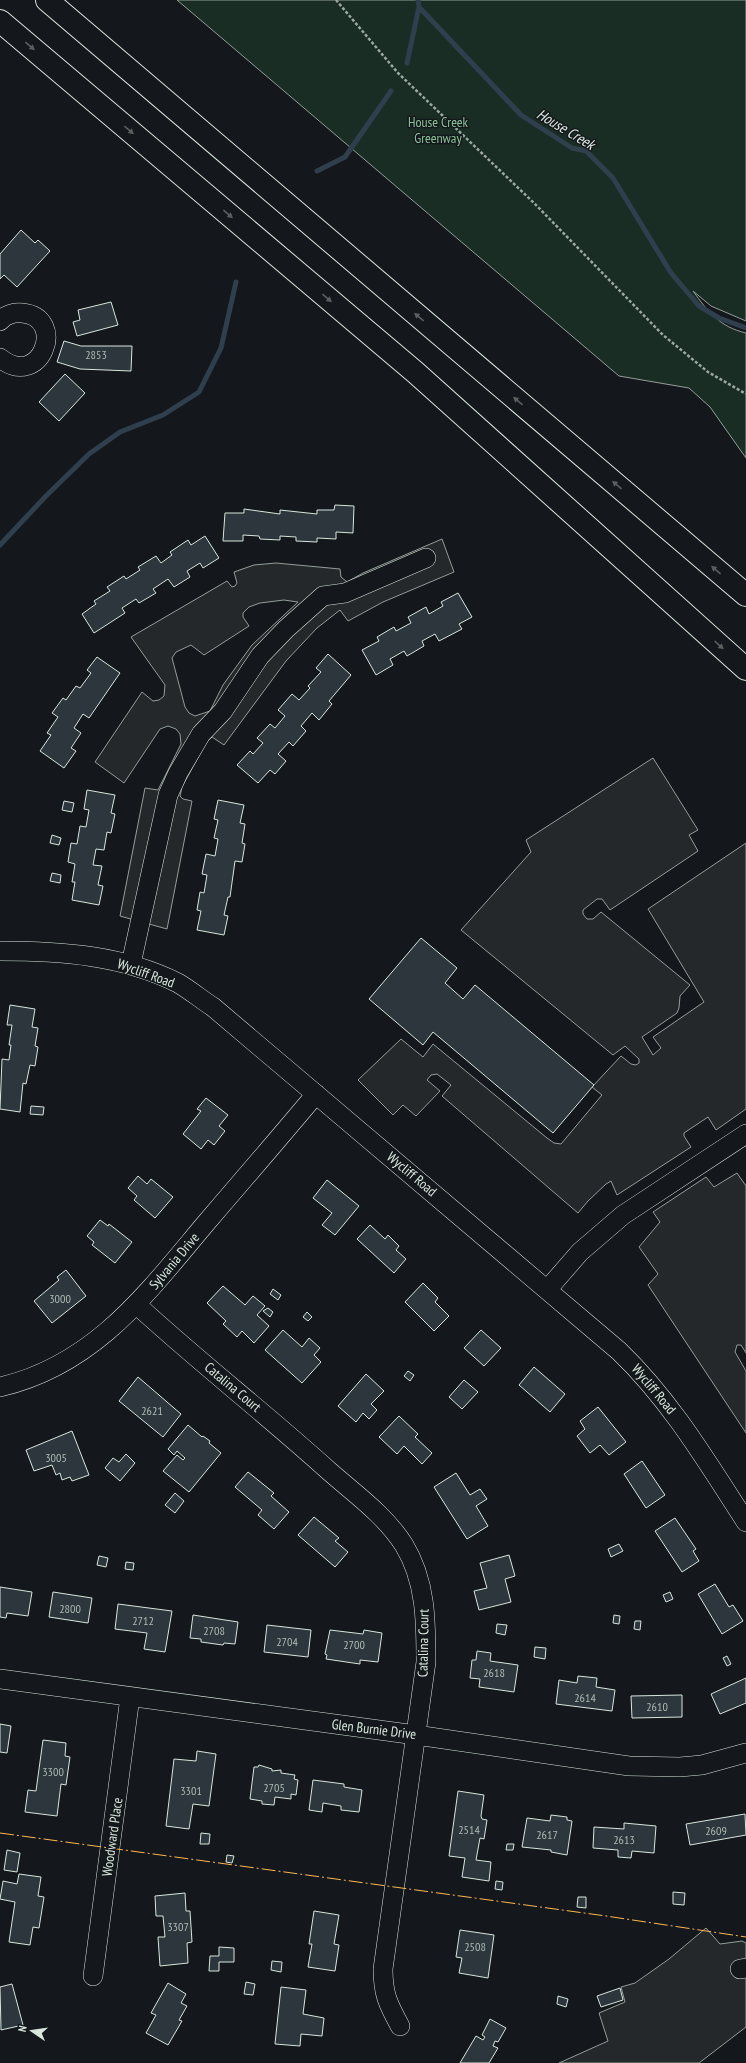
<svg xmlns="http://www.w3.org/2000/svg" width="746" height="2063" font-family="'PT Sans Narrow',sans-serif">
	<rect width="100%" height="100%" fill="#14181c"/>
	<path fill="#1a2d24" stroke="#939e99" d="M177,0H746V321L711,306L693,291C708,312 720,327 746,333V458L710,407L689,388L619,376Z"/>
	<path fill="#24282b" stroke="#939e99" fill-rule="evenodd" d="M442,539L454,572L383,602L348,621L340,610L317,628L286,661L224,745L212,737L207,741L182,787L180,796L183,799L192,801L167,929L120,916L145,788L158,790L181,744L180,734L176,729L168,726L160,729L124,783L95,762L142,692L153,701L159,700L164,696L165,685L131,637L227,581L232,587L235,586L237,583L234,572L254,565L276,563L340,569L341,577L347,582L363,573ZM284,600L298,602L252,645L223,685L210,711L195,716L189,713L185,707L172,658L176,652L191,645L204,655L249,626L243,617V613L249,607L260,603Z
		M653,758L698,830L689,835L698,851L610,910L602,899H597L583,910V914L587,919H593L601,912L690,985L680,996L679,1008L677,1013L642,1037L653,1055L661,1048L653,1037L704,1002L648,909L746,843V1109L716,1130L708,1117L684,1133V1136L691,1147L617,1195L611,1181L606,1184L588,1201L578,1213L442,1096L451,1085L437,1074L431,1075L427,1080L440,1091L416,1116L403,1105L393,1115L358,1080L401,1039L423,1057L433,1044L547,1138L554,1143L561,1144L602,1095L592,1087L621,1056L631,1064L636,1065L639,1063V1059L625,1046L613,1055L461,930L531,852L526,840Z
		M737,1173L746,1186V1353L741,1345H737L735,1352L746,1371V1433L648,1285L658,1274L639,1247L660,1222L653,1212L706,1177L714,1187Z
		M706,1928L720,1944L742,1941L746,1943V2027L699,2063H559L608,2041L599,2013L625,2002L621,1987L635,1983L669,1959Z"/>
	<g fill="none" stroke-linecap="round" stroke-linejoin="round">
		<path stroke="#2f3f4d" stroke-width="5" d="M418,0L419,7L521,115L572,148L586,151L613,178L671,273L699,306L719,318L746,328
			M407,63L419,7
			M317,171L345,157L391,91
			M0,545L46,496L89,454L120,432L163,415L199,392L221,348L236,282"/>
	</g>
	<path fill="#2c363c" stroke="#d8e6dc" d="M21,230L35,243L38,240L50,251L17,287L4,275L0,279V254Z
		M111,302L118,325L77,336L73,322L80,320L78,310Z
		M64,341L81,346H132L131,371L80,369L57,362Z
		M65,374L85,393L59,421L39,402Z
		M335,505L354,506L353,533L336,532V539L317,538V542L296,541V537L280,536V540L260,539L259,536L243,535V541H223L225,513H244V509L280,514V510L317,514V510H334Z
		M205,536L219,558L203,568L200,563L187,571L190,577L174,587L168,579L153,589L156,593L139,603L136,599L122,608L125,613L94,633L82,614L96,604L94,601L110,591L107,587L124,576L126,579L140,570L138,567L156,556L161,563L172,555L170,552L188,540L191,545Z
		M458,593L472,617L459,624L462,629L439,641L435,634L422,641L424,646L407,656L404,651L390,659L393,665L376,675L362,650L379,641L377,637L394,627L396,631L411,623L408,617L426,607L429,614L443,606L441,602Z
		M328,654L351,675L329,701L332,704L319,720L312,713L301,726L306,731L293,746L289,742L278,754L286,761L275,774L270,770L258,783L237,765L250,751L253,754L263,743L257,738L270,724L275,728L285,716L278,710L292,694L299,700L310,688L308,686L321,672L316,668Z
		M97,657L120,673L89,718L83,714L74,728L81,733L71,748L76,751L64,768L40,751L51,735L47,733L58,717L52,713L63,698L66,700L76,686L80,688L91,673L87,670Z
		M87,790L115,795L111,813L115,814L111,833L107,832L104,850L96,849L93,865L102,866L98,885L103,886L99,905L72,900L75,882H72L75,864L68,862L71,843L77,844L80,826L86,827L89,810L84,809Z
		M218,800L244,805L240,823L245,824L242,843L245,844L242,862L235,861L230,897H228L224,915L228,916L224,935L197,930L201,911L197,910L200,892L204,893L207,875L202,874L206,854L215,856L218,839L214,838L218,820L214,819Z
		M64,801L74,803L72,812L62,810Z
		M52,835L61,838L59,845L50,843Z
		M52,873L61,875L60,883L50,881Z
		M421,938L457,968L445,983L463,999L475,985L594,1085L553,1133L433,1032L423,1045L369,999Z
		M10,1005L35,1009L32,1027L38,1028L35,1046L38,1047L35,1066L30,1065L26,1084L23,1083L20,1112L0,1109L2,1059L9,1060L11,1045H9L12,1025H7Z
		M206,1098L228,1115L219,1126L225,1131L214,1145L208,1140L201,1149L183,1134L201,1111L197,1109Z
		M31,1106L44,1107L43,1115L30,1114Z
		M138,1176L147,1184L151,1179L173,1197L155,1218L134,1200L137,1196L128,1188Z
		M327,1180L359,1206L335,1235L322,1225L332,1213L313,1198Z
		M100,1220L108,1226L109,1224L132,1242L115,1263L92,1245L94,1242L87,1236Z
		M370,1225L385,1239L388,1235L399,1246L396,1250L406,1259L394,1273L357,1239Z
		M66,1270L86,1296L52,1323L34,1301L59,1280L57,1277Z
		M423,1283L438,1298L435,1302L449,1316L434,1331L405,1302Z
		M223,1286L245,1305L253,1296L265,1306L257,1315L269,1326L254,1343L242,1331L237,1337L223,1324L226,1321L207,1303Z
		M273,1289L281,1295L278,1300L270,1294Z
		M268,1308L273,1312L270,1317L263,1311Z
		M307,1312L312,1317L308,1321L303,1317Z
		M283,1330L302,1347L309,1338L320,1348L314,1355L321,1362L302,1383L265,1350Z
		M481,1330L501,1348L484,1366L464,1348Z
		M534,1367L565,1394L550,1412L519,1385Z
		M408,1371L414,1375L410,1381L404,1376Z
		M366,1374L384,1391L371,1404L377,1410L369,1419L363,1413L356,1422L338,1406Z
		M138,1377L181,1414L163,1437L119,1401Z
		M464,1380L478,1392L462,1409L449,1397Z
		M598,1407L626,1442L609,1455L600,1445L590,1453L577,1436L585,1429L580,1421Z
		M399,1416L418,1434L415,1437L432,1453L422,1464L404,1446L397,1454L379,1437Z
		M188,1425L202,1437L203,1436L210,1441L209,1443L221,1453L189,1492L163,1471L177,1455L183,1460L185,1458L177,1451L174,1455L168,1449Z
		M72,1431L89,1475L72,1481L70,1477L62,1480L60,1473L56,1475L52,1465L34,1471L26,1450Z
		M126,1454L135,1463L120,1481L105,1468L113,1458L119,1462Z
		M642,1461L665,1495L646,1508L624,1474Z
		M248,1472L274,1493L271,1496L289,1512L274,1529L258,1515L262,1510L235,1487Z
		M456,1473L470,1495L480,1489L487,1499L476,1506L488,1526L467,1539L434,1487Z
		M175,1493L184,1501L175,1513L165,1505Z
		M314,1517L339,1538L335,1541L348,1552L335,1567L298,1535Z
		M675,1518L696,1549L693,1551L699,1561L682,1572L655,1531Z
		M619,1544L623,1551L611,1557L608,1549Z
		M509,1555L515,1576L505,1579L511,1602L479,1610L474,1591L487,1588L480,1563Z
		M99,1556L108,1558L106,1567L97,1565Z
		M126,1562L134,1563L133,1570L125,1569Z
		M715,1584L729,1607L733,1605L743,1621L722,1634L698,1594Z
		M0,1587L32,1592L28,1616L7,1613L6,1618L0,1617Z
		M53,1592L92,1598L88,1623L49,1617Z
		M670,1592L673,1599L666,1602L663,1595Z
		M118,1604L172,1611L165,1652L144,1649L147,1633L115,1629Z
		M193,1615L238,1622L235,1644L224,1643L223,1645L201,1642V1639L190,1638Z
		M614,1615L620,1616L619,1624L613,1623Z
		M635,1621H641L640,1630L634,1629Z
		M497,1624L507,1625L505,1635L496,1633Z
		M267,1625L311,1630L308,1657L264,1652Z
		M330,1630L363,1634L364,1630L382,1633L378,1662L360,1660V1664L326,1659L327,1655L325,1654Z
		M535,1647L546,1648L545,1659L534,1657Z
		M477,1651L491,1653L490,1661L518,1665L514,1692L479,1687L480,1679L470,1678L472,1660H476Z
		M727,1656L731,1664L727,1666L723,1658Z
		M578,1676L597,1678L596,1687L615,1690L612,1711L556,1704L559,1680L577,1683Z
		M746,1678V1703L720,1714L711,1694Z
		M682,1695V1717L632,1718L631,1696Z
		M0,1724L11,1726L7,1753L0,1752Z
		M43,1740L66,1743L65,1756L70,1757L66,1785L61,1784L57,1816L25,1812L28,1790L36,1791Z
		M197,1751L216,1754L209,1806L193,1804L189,1829L166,1826L174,1759L196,1761Z
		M259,1765L272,1769V1771L281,1770V1773L295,1775L294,1779L298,1780L296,1795L291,1794V1799L275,1797L274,1805L262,1804V1801L250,1799L254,1767H258Z
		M313,1780L344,1784V1787L362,1790L359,1812L341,1810V1806L323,1803L322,1812L309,1810Z
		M458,1791L484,1795L481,1816L482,1819L487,1820L484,1839L480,1838L476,1860L491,1862L489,1881L462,1877L465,1858L449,1856Z
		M745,1814L746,1835L690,1845L686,1824Z
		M551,1815L567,1817V1820L572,1821L567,1855L551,1852V1850L522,1847L527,1818L550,1821Z
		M624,1823L656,1826L654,1853L632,1851L631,1858L618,1857V1850L593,1848L594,1827L624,1829Z
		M201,1833L210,1834L209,1844H200Z
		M507,1844H514L513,1850H506Z
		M7,1850L20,1853L17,1872L4,1870Z
		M227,1855L234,1856L232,1863L226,1862Z
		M19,1874L41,1877L38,1896L44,1897L39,1928L33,1927L30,1945L9,1942L15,1902L0,1899L3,1881L17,1884Z
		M496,1881L503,1882L502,1890L495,1889Z
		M673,1892L685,1893L684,1905L673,1904Z
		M185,1893L186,1911H190L192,1942L187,1943L188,1963L160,1966L158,1937H165L163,1916H156L155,1896Z
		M578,1897H586V1908L577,1907Z
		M314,1911L339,1915L334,1944L339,1945L335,1971L308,1967L312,1944H309Z
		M460,1930L494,1935L488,1978L459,1973L462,1958L456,1957Z
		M219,1947L234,1948V1962H219V1971H209L210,1956H219Z
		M272,1961L282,1962L281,1972L271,1970Z
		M246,1982L255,1984L253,1995L244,1994Z
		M168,1983L186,1994L181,2003L187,2006L179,2020L182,2021L168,2045L146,2033L156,2015L151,2013Z
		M12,1984L23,2025L1,2030L0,1987Z
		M281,1987L306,1990L303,2014L324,2018L322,2036L301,2034L300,2046L275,2044Z
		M620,1988L623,2000L601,2007L597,1996Z
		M558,1996L568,1999L566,2007L557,2004Z
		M490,2019L506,2028L498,2042L495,2041L493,2046L498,2048L489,2063H460L476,2036L483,2040L485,2037L482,2035Z"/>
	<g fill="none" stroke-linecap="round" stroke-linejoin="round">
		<defs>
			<path id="minor" d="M0,321C5,315 14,312 22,313C68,317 41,391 0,358
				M0,951C61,951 122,955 178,983C190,990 202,1000 213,1007L619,1351C671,1401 707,1462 746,1522
				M131,964L168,795L178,773L201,734L223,711L260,656L286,629L323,596L345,593L426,558
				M547,1290L580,1252L623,1215L746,1134
				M137,1305C199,1362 266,1414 329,1471C355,1494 385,1515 404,1545C426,1581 426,1621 426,1662L383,1969C383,1994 388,2004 400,2026
				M0,1387C95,1365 147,1293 206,1223C243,1180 280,1137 316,1094
				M0,1679L416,1735L629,1766L680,1767L702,1765L746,1753
				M740,1969L746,1968
				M93,1976L130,1697"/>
			<path id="highway" d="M47,0L746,595
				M0,21L415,372L746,669"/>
		</defs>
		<use href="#minor" stroke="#d8e6dc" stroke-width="20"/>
		<use href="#highway" stroke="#d8e6dc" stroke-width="24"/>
		<path stroke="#9da8a2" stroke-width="2.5" stroke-dasharray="3 2" stroke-linecap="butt" d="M336,0L398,73L534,203L663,335L708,372L746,394"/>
		<use href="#minor" stroke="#14181c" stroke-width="19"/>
		<use href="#highway" stroke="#14181c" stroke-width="22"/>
		<path stroke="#ffb74d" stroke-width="1" stroke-dasharray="14 3 2 3" stroke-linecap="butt" d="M0,1833L606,1916L746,1937"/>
	</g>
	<defs><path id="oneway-solid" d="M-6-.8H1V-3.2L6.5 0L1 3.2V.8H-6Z"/></defs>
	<g fill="#59605f">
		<use href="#oneway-solid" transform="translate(30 46) rotate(40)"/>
		<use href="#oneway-solid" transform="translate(129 130) rotate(40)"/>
		<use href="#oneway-solid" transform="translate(228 214) rotate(40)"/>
		<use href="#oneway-solid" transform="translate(327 298) rotate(40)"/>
		<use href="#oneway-solid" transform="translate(419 317) rotate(-140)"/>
		<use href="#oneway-solid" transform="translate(518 401) rotate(-140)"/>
		<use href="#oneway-solid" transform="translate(617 485) rotate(-140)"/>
		<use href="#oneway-solid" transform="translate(716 570) rotate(-140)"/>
		<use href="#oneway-solid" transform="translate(719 645) rotate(42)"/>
	</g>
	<g text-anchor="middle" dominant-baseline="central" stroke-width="3" stroke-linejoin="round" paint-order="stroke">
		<g font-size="12" fill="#adbab4">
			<text x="96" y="354">2853</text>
			<text x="60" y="1298">3000</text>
			<text x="152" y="1410">2621</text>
			<text x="56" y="1457">3005</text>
			<text x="70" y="1608">2800</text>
			<text x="143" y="1620">2712</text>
			<text x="214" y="1630">2708</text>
			<text x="287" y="1641">2704</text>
			<text x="354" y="1644">2700</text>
			<text x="494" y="1672">2618</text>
			<text x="585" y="1697">2614</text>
			<text x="657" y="1706">2610</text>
			<text x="53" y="1771">3300</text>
			<text x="274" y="1787">2705</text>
			<text x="191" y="1790">3301</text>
			<text x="469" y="1829">2514</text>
			<text x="716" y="1830">2609</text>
			<text x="547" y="1834">2617</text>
			<text x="624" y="1839">2613</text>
			<text x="178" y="1926">3307</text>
			<text x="475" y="1946">2508</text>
		</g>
		<g font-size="14" fill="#8ac095" stroke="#14181c">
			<text x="438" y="122">House Creek<tspan x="438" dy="16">Greenway</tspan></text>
		</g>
		<g font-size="14" fill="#d8e6dc" stroke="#14181c">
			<text transform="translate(146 973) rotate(20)">Wycliff Road</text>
			<text transform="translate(412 1174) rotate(40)">Wycliff Road</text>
			<text transform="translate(174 1261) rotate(-50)">Sylvania Drive</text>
			<text transform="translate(233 1387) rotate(40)">Catalina Court</text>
			<text transform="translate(654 1389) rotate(50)">Wycliff Road</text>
			<text transform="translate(423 1643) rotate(-89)">Catalina Court</text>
			<text transform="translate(374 1729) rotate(7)">Glen Burnie Drive</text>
			<text transform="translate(112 1837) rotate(-82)">Woodward Place</text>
		</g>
		<g font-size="15" font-style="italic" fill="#d8e6dc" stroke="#14181c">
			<text transform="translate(566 129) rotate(31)">House Creek</text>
		</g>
	</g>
	<g transform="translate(32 2031) rotate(283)" stroke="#14181c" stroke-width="3" paint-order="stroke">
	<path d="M0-3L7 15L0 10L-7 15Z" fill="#d8e6dc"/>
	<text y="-6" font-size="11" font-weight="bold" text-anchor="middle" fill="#d8e6dc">N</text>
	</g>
</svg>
